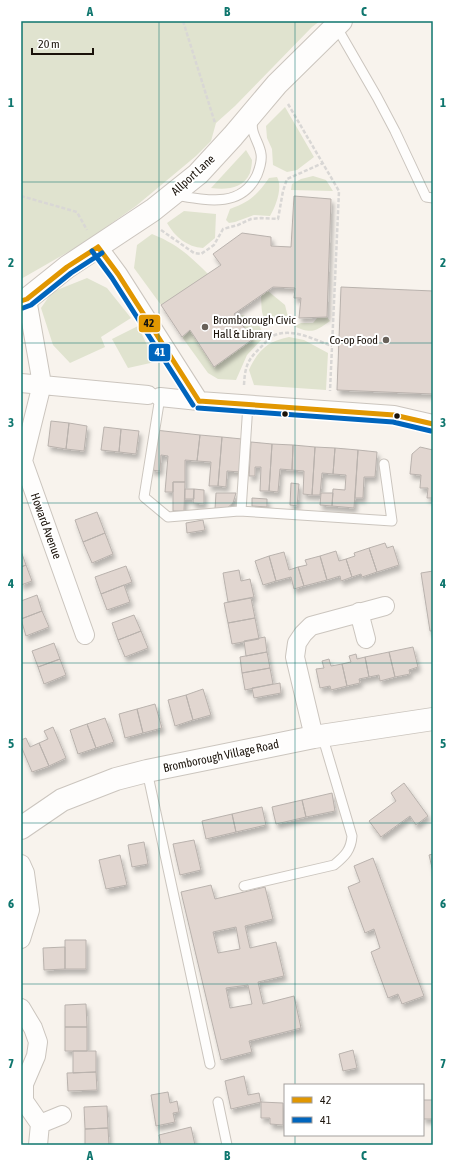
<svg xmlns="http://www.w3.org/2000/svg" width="454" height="1166" font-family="'Asap Condensed',sans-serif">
	<defs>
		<filter id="shadow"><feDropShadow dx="2.5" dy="4.5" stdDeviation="2" flood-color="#0004"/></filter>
	</defs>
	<rect width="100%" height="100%" fill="#f8f3ed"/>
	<path fill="#e0e3cf" d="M21,21H320L312,27L235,106L216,123L211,141L196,156L136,206L82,244L21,279Z
		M285,107L314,157L297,170L287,172L273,165L272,149L267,138L266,126Z
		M246,150L252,160C252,164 251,169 250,173C243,189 226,190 211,188Z
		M313,176L326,180L333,191L291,190L292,184L301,179Z
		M277,177C283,187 276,206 270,216L254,215L235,222L229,223L226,220L230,209C250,202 257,195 269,178Z
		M184,211L216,214L215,238L203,248C187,247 175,237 167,223Z
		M152,234C177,244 189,255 208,274L161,305L134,268L137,245Z
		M87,278L107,288L131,318L101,337L105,347L70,363L53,345L41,308L52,292Z
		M268,291L285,305L288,317L281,326C260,323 262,314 261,296Z
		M243,315C256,320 260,324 264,337L247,355L236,380L218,379L208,373L182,337L190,330Z
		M327,317L330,321C315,332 311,334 294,326L301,323H313L317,318Z
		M138,326L155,362L128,368L112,339Z
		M289,337L304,340L328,353L326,390L254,385L249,370C258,350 268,341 289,337Z"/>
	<path fill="#e1d6d0" stroke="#b9b2ad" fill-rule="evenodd" filter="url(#shadow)" d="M294,196L331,199L327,317L299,318L301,298H294L295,288L273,287L234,314L253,339L214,367L190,330L182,337L161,305L221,265L213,254L242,233L271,237V246L291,247Z
		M341,287L433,291V394L337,390Z
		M51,421L69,423L66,449L48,446Z
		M69,423L87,426L84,451L66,449Z
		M104,427L121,429L119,452L101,450Z
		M121,429L139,431L136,454L119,452Z
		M155,430L200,435L197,461L185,460V482H173V492H165L168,456L161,455L160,471L151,470Z
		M200,435L222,437L218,486H209L211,462L197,461Z
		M222,437L242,439L240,472L227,471L226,487L218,486Z
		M251,442L272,444L269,491H260L261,467H255V476H249Z
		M272,444L293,445L292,470L280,469L278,492L269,491Z
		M293,445L315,447L312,495L303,494L304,471L292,470Z
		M315,447L335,448L333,474L322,473L320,495H312Z
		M420,447L433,450V498H427L428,488H420L421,475L410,474L412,454Z
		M335,448L358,450L354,508L332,506L333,489L345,490L346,475L333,474Z
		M358,450L377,452L375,477H364L363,498H355Z
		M173,482H185L184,511H173Z
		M291,483L299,484L297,506L290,505Z
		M185,489H194V499H185Z
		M194,489L204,490V504L193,503Z
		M216,493H236L233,503L226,509H215Z
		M321,493H333L332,506L320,505Z
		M252,498L267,499V507L252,506Z
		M97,512L105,533L83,542L75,520Z
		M203,520L205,530L187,533L186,523Z
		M105,533L113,554L92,563L83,542Z
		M385,543L387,548L393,546L399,565L377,572L369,548Z
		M369,548L377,572L362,577L361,574L352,577L346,559L355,556L354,553Z
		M21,551L26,565L21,567Z
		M336,551L339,561L346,559L352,577L341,581L340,576L327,580L320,556Z
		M284,552L289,570L298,567L304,586L294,589L291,577L276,581L269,556Z
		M269,556L276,581L263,585L255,561Z
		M320,556L327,580L304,586L298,567L307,565L305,560Z
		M26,565L32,581L21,585V567Z
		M126,566L132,582L101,594L95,577Z
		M239,570L241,581L250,579L254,597L228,602L223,573Z
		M433,571V631H430L421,573Z
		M124,585L130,602L107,610L101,594Z
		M37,595L42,611L21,619V601Z
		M251,598L255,618L228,623L224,603Z
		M42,611L49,627L26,636L21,619Z
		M134,615L141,631L118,640L112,623Z
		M255,618L259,639L232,644L228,623Z
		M141,631L148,648L125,657L118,640Z
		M265,637L267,652L246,656L244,641Z
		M54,643L60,659L38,667L32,651Z
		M413,647L418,667L409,670L410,674L395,677L389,652Z
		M267,652L270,668L242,673L240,657Z
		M389,652L395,677L380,681L379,675L369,677L365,657Z
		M356,654L357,659L365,657L369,677L359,679L360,683L347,686L342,664L351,662L349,656Z
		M60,659L66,675L44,684L38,667Z
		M329,659L331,666L342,664L347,686L331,690L330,686L320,688L316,669L324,668L322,661Z
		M270,668L273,684L245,690L242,673Z
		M280,683L281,693L254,698L252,688Z
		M203,689L211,715L193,720L186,695Z
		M186,695L193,720L175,726L168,700Z
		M155,704L162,728L143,733L137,709Z
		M137,709L143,733L125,738L119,714Z
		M105,718L114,742L96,748L87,724Z
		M87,724L96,748L78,754L70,730Z
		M53,727L66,758L49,766L39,743L48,739L44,731Z
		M26,738L30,747L39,743L49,766L32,772L21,746V740Z
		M404,783L428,816L416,825L410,816L381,837L369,821L396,801L391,793Z
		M332,793L335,811L306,817L302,800Z
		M302,800L306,817L276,824L272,807Z
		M262,807L266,825L236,832L232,814Z
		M232,814L236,832L206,839L202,821Z
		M194,840L201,870L180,875L173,844Z
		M144,842L148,864L132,867L128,845Z
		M433,854V872L429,855Z
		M120,855L127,885L106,889L99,860Z
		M373,858L424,996L402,1004L398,994L388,998L371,952L380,948L374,929L365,933L348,887L360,882L354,866Z
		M211,885L215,899L265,887L273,919L245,926L250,948L276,942L284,976L258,982L263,1004L294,996L301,1028L249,1041L252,1052L221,1060L181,892ZM236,927L240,949L218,953L213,932ZM248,985L252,1004L230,1008L226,988Z
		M65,940H86V969H65Z
		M65,947V969L44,970L43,948Z
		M86,1004L87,1027H65V1005Z
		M65,1027H87V1051H65Z
		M353,1050L357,1068L343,1071L339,1054Z
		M73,1051H96V1072L73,1073Z
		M96,1072L97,1090L68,1091L67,1073Z
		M244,1076L248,1095L259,1093L261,1102L231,1109L225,1081Z
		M168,1092L170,1103L177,1101L179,1112L173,1113L175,1122L156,1126L151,1095Z
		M423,1100H433V1119H423Z
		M261,1102L283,1103V1125L270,1124V1118H261Z
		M107,1106L108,1128L85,1129L84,1107Z
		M191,1127L195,1145H161L159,1135Z
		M108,1128L109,1145H85V1129Z"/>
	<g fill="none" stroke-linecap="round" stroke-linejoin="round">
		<defs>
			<path id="service" d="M336,26L377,97L395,131L426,197L433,198
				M175,195C205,200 241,209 257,175C259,170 262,160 261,154C260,146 255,139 253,131C252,127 252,123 252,119
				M160,397L144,497L168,517L239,511L392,521L384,464
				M241,511L248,404
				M147,771L210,1064
				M244,886L334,865C345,856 351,850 352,836L322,735
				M218,1102L227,1145"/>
			<path id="minor" d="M98,247L118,274L199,401
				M27,299L42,384L23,461L85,635
				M21,383L148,395
				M160,397L199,401L394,415L433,424
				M359,612L366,639
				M314,737L295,657L297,643L303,634L311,626L385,606
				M21,864L25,873L30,910L21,939
				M21,1008L33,1028L38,1042L36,1056L24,1084V1101L40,1124L38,1145
				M40,1124L62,1115"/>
			<path id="tertiary" d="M21,301L27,299L67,267L153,210L198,174L233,136L277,84L341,21
				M21,828L62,800L116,779L147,771L314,737L433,719"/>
		</defs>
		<use href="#service" stroke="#cbc5be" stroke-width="11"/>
		<use href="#minor" stroke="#cbc5be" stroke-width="20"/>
		<use href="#tertiary" stroke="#cbc5be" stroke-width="24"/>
		<path stroke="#d9d7d5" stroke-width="2.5" stroke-dasharray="4 2" stroke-linecap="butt" d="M183,21L215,123
			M288,104L339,191L330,391
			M21,196L77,212L87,230
			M161,230L194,253L201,254L214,245L223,229L238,225L251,219L261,218L278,219L283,191L287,179L323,163
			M244,385C245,367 247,360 261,347C265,343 270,337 275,335C294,328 315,340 332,346"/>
		<use href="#service" stroke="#fefdfc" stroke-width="9"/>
		<use href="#minor" stroke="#fefdfc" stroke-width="18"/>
		<use href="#tertiary" stroke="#fefdfc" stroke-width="22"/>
		<defs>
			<path id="bus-1" d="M98,247L118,274L199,401
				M21,301L27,299L67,267L98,247
				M199,401L394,415L433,424"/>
			<path id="bus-2" d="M92,251L112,278L193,405
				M23,308L31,305L71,273L102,253
				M198,408L393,422L431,431"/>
		</defs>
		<use href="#bus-1" stroke="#fff" stroke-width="8"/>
		<use href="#bus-2" stroke="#fff" stroke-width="8"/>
		<use href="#bus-1" stroke="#e19701" stroke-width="5"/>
		<use href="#bus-2" stroke="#0065bd" stroke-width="5"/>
	</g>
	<path fill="none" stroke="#0f766e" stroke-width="1" stroke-opacity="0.55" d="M159,21V1145M295,21V1085M21,182H433M21,343H433M21,503H433M21,663H433M21,823H433M21,984H433M295,1135V1145"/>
	<g fill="#686159" stroke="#fff" stroke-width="1.5">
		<circle cx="205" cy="327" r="4"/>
		<circle cx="386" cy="340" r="4"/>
	</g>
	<g fill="#1a120a" stroke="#fff" stroke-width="1.5">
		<circle cx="285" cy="414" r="3.5"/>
		<circle cx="397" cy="416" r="3.5"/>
	</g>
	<g text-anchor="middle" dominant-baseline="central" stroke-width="4" stroke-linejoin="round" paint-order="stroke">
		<g font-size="12" fill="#1a120a" stroke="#fff">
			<text transform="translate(193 175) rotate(-42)">Allport Lane</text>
			<text transform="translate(46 526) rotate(70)">Howard Avenue</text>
			<text transform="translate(221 756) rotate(-12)">Bromborough Village Road</text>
		</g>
		<g font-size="12" fill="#1a120a" stroke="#fff" text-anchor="start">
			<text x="213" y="320">Bromborough Civic<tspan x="213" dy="14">Hall &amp; Library</tspan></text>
			<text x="378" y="340" text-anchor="end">Co-op Food</text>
		</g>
	</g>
	<g stroke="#fff" stroke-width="1.5">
		<rect x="138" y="314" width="23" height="19" rx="4" fill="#e19701"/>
		<rect x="148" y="343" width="23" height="19" rx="4" fill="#0065bd"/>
	</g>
	<g font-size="11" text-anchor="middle" font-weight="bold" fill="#fff">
		<text x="160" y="356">41</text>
	</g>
	<g font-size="11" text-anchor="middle" font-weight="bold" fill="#111">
		<text x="149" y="327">42</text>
	</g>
	<rect width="454" height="1166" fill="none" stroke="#ffffff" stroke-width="44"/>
	<rect x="284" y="1084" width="140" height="52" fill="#ffffff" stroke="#a3a09d"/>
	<rect x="292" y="1097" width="20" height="6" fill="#e19701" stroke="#a3a09d"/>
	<text x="320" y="1104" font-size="12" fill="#1a120a">42</text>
	<rect x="292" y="1117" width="20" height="6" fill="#0065bd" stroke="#a3a09d"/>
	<text x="320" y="1124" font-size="12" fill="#1a120a">41</text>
	<path d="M32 48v6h61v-6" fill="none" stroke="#1a120a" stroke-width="2"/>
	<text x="38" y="48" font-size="12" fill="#1a120a" stroke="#ffffff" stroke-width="3" paint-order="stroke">20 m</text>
	<rect x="22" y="22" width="410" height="1122" fill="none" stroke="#0f766e" stroke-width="1.5"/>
	<g font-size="13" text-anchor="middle" font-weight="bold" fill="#0f766e">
		<text x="90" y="16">A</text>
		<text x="227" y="16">B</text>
		<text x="364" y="16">C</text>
		<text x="11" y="107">1</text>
		<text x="443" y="107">1</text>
		<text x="11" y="267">2</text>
		<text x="443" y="267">2</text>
		<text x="11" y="427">3</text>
		<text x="443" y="427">3</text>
		<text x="11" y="588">4</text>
		<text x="443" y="588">4</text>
		<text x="11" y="748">5</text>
		<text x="443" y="748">5</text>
		<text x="11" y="908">6</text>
		<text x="443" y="908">6</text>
		<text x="11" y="1068">7</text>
		<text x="443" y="1068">7</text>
		<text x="90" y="1160">A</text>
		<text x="227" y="1160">B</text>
		<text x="364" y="1160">C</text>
	</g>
</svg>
